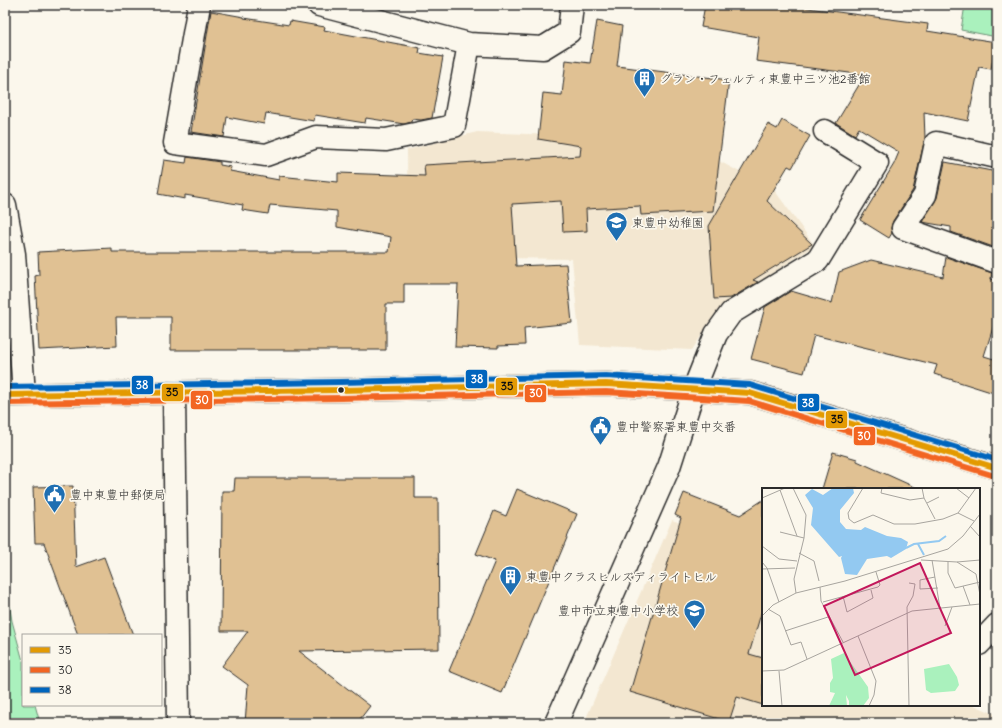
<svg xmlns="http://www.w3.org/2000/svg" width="1002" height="728" font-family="Delius,'Klee One',sans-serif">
	<rect width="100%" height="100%" fill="#fbf7ec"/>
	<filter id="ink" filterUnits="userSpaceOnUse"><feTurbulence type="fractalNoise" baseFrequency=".025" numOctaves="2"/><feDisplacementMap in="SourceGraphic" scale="8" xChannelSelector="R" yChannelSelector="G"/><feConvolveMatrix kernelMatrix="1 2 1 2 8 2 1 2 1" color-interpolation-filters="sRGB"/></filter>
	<g filter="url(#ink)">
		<path fill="#f3e7d1" d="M477,132L629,138L706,154L775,191L815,246L721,306L692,350L580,345L572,259L438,257L408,241L407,150Z
			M672,520L725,539L763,555V705H974L997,715V723H584Z"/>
		<path fill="#aaf1bd" stroke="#6a8e74" d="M965,5H997V37L961,30Z
			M5,579L12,621L23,661V705H35L40,723H5Z"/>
		<path fill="#e0c193" stroke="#2b2b2b" d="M705,5H785L928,24L927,31L996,42L991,69L979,67L968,121L924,112L925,138L913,190L893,221L891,228L892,233L889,238L860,220L894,164L899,152L859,128L855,135L836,123L865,75L756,61L759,37L701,27Z
			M211,11L244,17V18L289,25L290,21L325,27L324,30L420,48L419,53L443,57L432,118L421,120L412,119L411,122L404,124L366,118L365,123L315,115L314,121L266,113L264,124L227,117L224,137L191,132Z
			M597,21L622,26L617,66L729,80L713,211L641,215L640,206L586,209L587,231L563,232L561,201L512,204L516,266L566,264L572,323L524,328L525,345L498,346V348L455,347L458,284H404V304H386V350H171V317H116L117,346L39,350L35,276L39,275L38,252L112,248V252H389L391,237L337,227V211L270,205L268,214L242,210L243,205L185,195V199L158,194L164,160L186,163L187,157L220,162V165L231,167L230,171L279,180V176L338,182V173L425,176L424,165L580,156L581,146L538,139L543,93L562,95L566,60L590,63Z
			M782,120L810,136L792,168L788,166L767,201L812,244L753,280L758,282L731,298L714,299L709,226L768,124L777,129Z
			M945,162L997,172L996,248L951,232V227L922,222L937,198Z
			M946,257L992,273L991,279L997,281V315L984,356L997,360V394L934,374L937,365L814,335L804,373L751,359L765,307L791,291L832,303L839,272L871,260L943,277Z
			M833,452L857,459V461L919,489H822Z
			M235,478H415V498H438L439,649L299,651L370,706L357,723H245L248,685L222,666L248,631H221L222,491H234Z
			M73,486L76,567L104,557L133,635H78L44,543H35L33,487Z
			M517,489L577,514L502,693L449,671L495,561L476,554L494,511L506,516Z
			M684,493L740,515L763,500V607L749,654L763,658V705L737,697L729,722L630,692L681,518L675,515Z"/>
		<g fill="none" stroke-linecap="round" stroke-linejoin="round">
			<defs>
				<path id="minor" d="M199,5L175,143L266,155L316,137L386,140L454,126L469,44
					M319,5L469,44L543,48L569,32L572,5
					M997,157L936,143L925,195L903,228L997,262
					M5,205L14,254L24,394
					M174,393L178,723
					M5,395L341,390L606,384L750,393L997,468
					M979,644L997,625
					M556,723L669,467L694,389L716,334L731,313L818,260L877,163L825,131"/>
			</defs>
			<use href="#minor" stroke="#2b2b2b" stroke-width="25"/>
			<use href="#minor" stroke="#fbf7ec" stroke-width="22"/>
			<defs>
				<path id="bus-1" d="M5,395L341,390L606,384L750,393L997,468"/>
				<path id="bus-2" d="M5,403L341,398L606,392L749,401L995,476"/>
				<path id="bus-3" d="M5,387L341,382L606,376L750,385L997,460"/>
			</defs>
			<use href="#bus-1" stroke="#fbf7ec" stroke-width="9"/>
			<use href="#bus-2" stroke="#fbf7ec" stroke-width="9"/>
			<use href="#bus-3" stroke="#fbf7ec" stroke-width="9"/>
			<use href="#bus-1" stroke="#e39a04" stroke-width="6"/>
			<use href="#bus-2" stroke="#f26522" stroke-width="6"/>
			<use href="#bus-3" stroke="#0065bd" stroke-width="6"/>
		</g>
	</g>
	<defs>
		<symbol id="building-pin" viewBox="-11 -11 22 30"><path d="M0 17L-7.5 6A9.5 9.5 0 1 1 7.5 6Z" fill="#1f6fb2" stroke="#fbf7ec"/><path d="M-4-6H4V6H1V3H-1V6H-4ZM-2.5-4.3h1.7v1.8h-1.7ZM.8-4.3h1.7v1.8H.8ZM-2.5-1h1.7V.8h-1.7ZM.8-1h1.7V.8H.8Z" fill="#fff"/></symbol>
		<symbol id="school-pin" viewBox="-11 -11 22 30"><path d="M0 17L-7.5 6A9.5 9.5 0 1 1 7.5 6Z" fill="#1f6fb2" stroke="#fbf7ec"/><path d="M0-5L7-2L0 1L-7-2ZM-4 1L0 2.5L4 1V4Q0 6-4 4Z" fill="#fff"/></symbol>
		<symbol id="civic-pin" viewBox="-11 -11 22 30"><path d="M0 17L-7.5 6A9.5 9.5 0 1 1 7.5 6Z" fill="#1f6fb2" stroke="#fbf7ec"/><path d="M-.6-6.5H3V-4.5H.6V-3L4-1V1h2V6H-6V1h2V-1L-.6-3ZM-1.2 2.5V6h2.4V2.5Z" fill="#fff"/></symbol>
	</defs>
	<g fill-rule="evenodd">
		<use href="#building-pin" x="632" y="66" width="25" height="34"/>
		<use href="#school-pin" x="604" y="210" width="25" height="34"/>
		<use href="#civic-pin" x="588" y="414" width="25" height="34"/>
		<use href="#civic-pin" x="42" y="482" width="25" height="34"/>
		<use href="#building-pin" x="498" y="564" width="25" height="34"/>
		<use href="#school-pin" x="682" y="598" width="25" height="34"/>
	</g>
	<circle fill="#2b2b2b" stroke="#fbf7ec" stroke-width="1.5" cx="341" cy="390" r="3.5"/>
	<g text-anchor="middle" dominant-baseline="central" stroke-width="3.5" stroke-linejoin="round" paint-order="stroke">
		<g font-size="12" fill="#2b2b2b" stroke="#fbf7ec" text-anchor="start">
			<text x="660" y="78">グラン・フェルティ東豊中三ツ池2番館</text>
			<text x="632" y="222">東豊中幼稚園</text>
			<text x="616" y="426">豊中警察署東豊中交番</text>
			<text x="70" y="494">豊中東豊中郵便局</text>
			<text x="526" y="576">東豊中クラスヒルズディライトヒル</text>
			<text x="678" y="610" text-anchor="end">豊中市立東豊中小学校</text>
		</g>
	</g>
	<g transform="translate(762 488)">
		<rect width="218" height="218" fill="#fbf7ec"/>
		<path d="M82,165L106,199L107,210L101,218H87V213L84,207L85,218H67L73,205L68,204V195L71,190L69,171ZM187,176L195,189L197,197L193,203L169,205L164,202L162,181Z" fill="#aaf1bd"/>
		<path d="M71,0H91L92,5L78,22V34L84,41L99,42L103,39L125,48L139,50L146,54L144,61L129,70L125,68L105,71L95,87L83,86L79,70L80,68L77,69L49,37L51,20L43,7L50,1L61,7Z" fill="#93c9f1"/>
		<path fill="none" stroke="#93c9f1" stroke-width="2" d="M156,56L162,67M144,60L152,56L177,53L184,48"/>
		<path fill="none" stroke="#a8a59f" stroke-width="1" d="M101,0L86,25L87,31L92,35L111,27L132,36H153L181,31L196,25L212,33M120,0L119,5L148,12L162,10M160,0L162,10L173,31M194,0L207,10M18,2L35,48M0,10L23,0M165,15L177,9M196,25L214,0M208,38L218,49M18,44L42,50M0,58L17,71L35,73M37,65L52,73L57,93M159,72L195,74L218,72M170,72L178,120M0,74L5,80L17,114M186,74V85L193,100L218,94M195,74L214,86L218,107M0,81L33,80M173,89L158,92V101L176,100M147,95L153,96L151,108L145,119L147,218M201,98L208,117M58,99L59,113L81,154M34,105L83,93L186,61L201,48L218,26M81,108L85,124L111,110L109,102M61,114L116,99L118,97L114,84M6,121L18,128L29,157L39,154L45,171M0,128L11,117L34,105L32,91L42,50L44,27L31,0M183,138L190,119M23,143L66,129M96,148L114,193L112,207L107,218M0,183L22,182L150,123L218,116M17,183L20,218"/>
		<path fill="#c2185b" fill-opacity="0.15" stroke="#c2185b" stroke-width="2" d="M158,75L189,145L93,187L62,118Z"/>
		<rect width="218" height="218" fill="none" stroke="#2b2b2b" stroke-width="2"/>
	</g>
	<g stroke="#fbf7ec" stroke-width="1.5">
		<rect x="465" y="369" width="23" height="20" rx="4" fill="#0065bd"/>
		<rect x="131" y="375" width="23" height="20" rx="4" fill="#0065bd"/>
		<rect x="495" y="377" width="23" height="19" rx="4" fill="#e39a04"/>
		<rect x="161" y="383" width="23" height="19" rx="4" fill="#e39a04"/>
		<rect x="524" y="384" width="23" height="19" rx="4" fill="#f26522"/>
		<rect x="190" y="390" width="23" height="20" rx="4" fill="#f26522"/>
		<rect x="797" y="393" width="23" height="19" rx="4" fill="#0065bd"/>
		<rect x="825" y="410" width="23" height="19" rx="4" fill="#e39a04"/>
		<rect x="853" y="426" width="23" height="20" rx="4" fill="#f26522"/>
	</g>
	<g font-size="11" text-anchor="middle" font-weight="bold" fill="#fff">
		<text x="477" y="383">38</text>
		<text x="142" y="389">38</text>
		<text x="536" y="397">30</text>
		<text x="202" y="404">30</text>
		<text x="808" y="407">38</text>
		<text x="864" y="440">30</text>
	</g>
	<g font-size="11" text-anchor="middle" font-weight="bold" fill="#111">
		<text x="507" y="390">35</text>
		<text x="172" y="396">35</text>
		<text x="837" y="423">35</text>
	</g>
	<rect width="1002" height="728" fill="none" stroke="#fbf7ec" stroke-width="20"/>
	<rect x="10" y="10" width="982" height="708" fill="none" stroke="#2b2b2b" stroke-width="1.5" filter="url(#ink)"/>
	<rect x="22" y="634" width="140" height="72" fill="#fbf7ec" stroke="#a8a59f"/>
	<rect x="30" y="647" width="20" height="6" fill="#e39a04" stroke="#a8a59f"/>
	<text x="58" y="654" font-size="12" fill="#2b2b2b">35</text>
	<rect x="30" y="667" width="20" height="6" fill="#f26522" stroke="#a8a59f"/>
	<text x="58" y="674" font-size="12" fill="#2b2b2b">30</text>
	<rect x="30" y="687" width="20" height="6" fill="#0065bd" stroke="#a8a59f"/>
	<text x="58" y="694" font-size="12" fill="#2b2b2b">38</text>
</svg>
